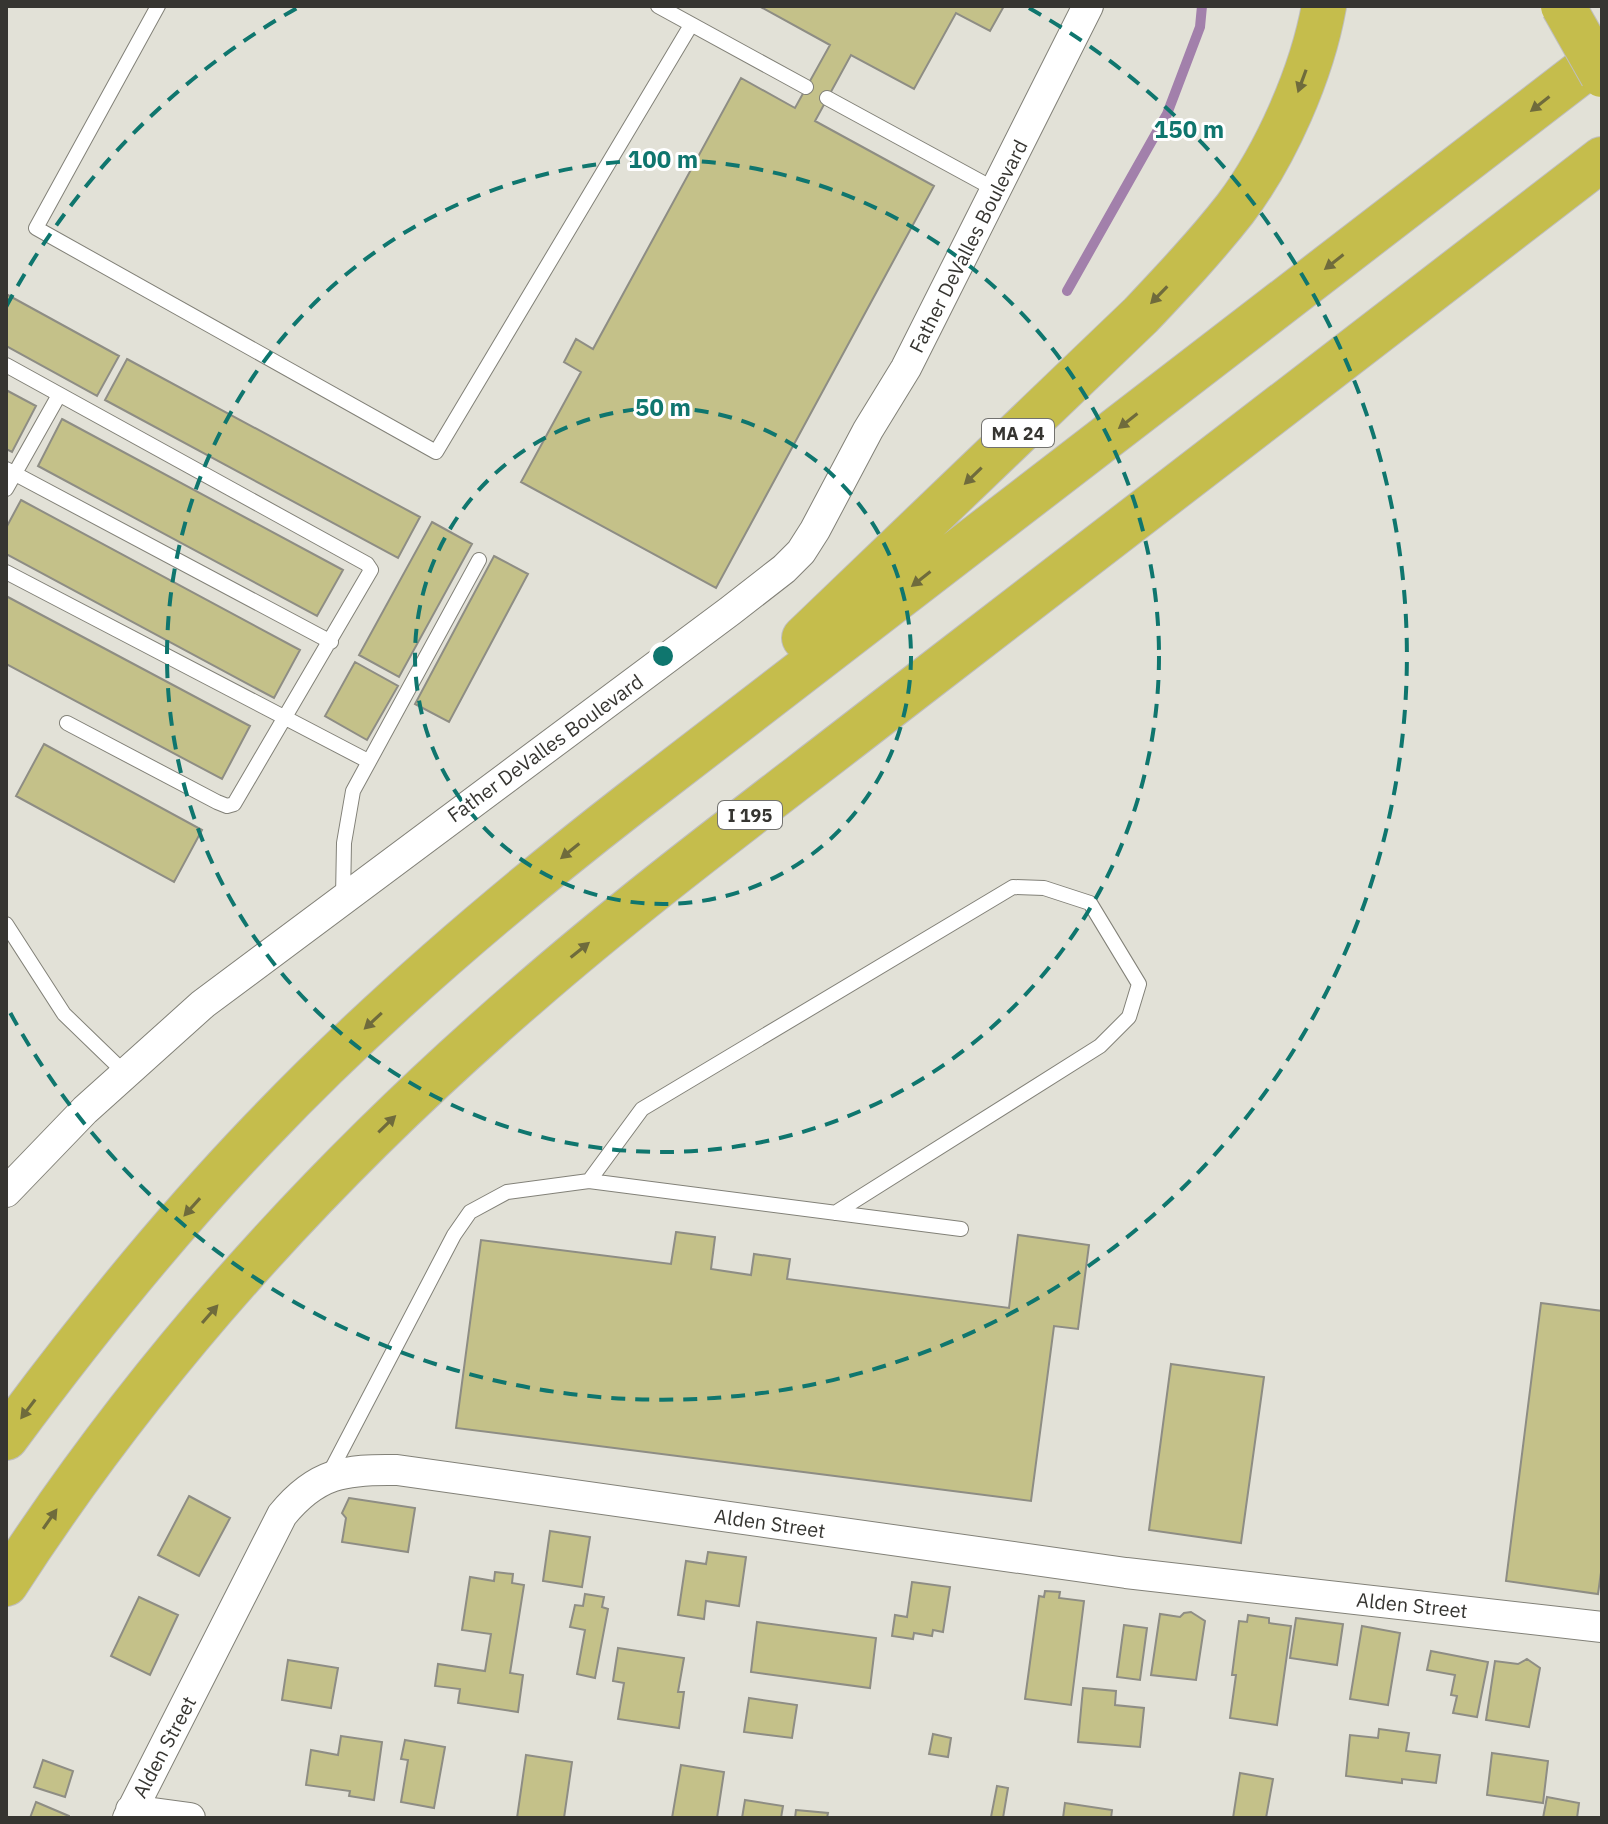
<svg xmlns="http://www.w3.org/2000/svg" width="1608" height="1824" font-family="'IBM Plex Sans',sans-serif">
	<rect width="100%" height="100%" fill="#e2e1d7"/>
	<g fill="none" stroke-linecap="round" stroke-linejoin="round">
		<path stroke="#a280ab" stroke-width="10" d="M1067,291L1167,114L1200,27L1202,6"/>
	</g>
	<path fill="#c4c189" stroke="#8e8d84" stroke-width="2" d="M759,6H1004L990,31L956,13L914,89L851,55L815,121L934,186L716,588L521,482L581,372L564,362L576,339L593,349L741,78L795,108L830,45Z
		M6,294L119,356L97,396L6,346Z
		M127,359L420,517L398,558L105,400Z
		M6,390L36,406L12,452L6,449Z
		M62,419L343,570L317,616L38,466Z
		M21,500L300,650L274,698L6,554V528Z
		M432,522L472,544L399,677L359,655Z
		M494,556L528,574L449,722L415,704Z
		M6,596L250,726L222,779L6,664Z
		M355,662L398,686L367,740L325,716Z
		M44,744L202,830L174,882L16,796Z
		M676,1232L715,1237L711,1269L751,1275L754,1254L790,1259L787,1279L1009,1308L1018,1235L1089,1245L1078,1329L1054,1326L1031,1501L456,1428L481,1240L671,1264Z
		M1541,1303L1602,1311V1565L1598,1594L1506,1581Z
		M1171,1364L1264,1377L1241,1543L1149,1530Z
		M189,1496L230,1518L199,1576L158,1555Z
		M349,1498L415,1508L408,1552L342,1542L346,1518L342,1513Z
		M550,1531L590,1537L582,1587L543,1581Z
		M708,1552L746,1557L739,1606L706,1601L704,1619L678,1615L686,1561L706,1564Z
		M495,1572L513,1574L512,1583L524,1585L510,1673L523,1675L518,1712L458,1703L460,1689L435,1686L438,1664L485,1671L491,1634L462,1630L470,1577L494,1581Z
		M912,1582L950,1587L943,1632L933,1630L932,1636L914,1633L913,1639L892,1636L895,1615L907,1617Z
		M1045,1591L1060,1592L1059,1598L1084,1601L1071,1705L1025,1699L1039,1596L1044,1597Z
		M585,1594L604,1597L602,1607L608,1609L595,1678L577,1674L585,1630L570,1627L575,1605L583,1606Z
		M139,1597L178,1615L150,1675L111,1656Z
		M1191,1612L1205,1621L1196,1680L1151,1675L1160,1614L1180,1617L1184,1613Z
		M1248,1615L1269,1618V1623L1291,1626L1277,1725L1230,1718L1236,1675H1232L1239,1621L1247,1622Z
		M1296,1618L1343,1624L1337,1665L1290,1658Z
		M757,1622L876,1638L870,1688L751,1672Z
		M1124,1625L1147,1628L1140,1680L1117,1677Z
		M1362,1626L1400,1633L1388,1705L1350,1699Z
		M618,1648L684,1658L678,1692H684L679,1728L618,1719L624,1683L613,1681Z
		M1431,1651L1488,1662L1477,1717L1453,1713L1457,1696L1451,1695L1455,1675L1427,1670Z
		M1527,1659L1540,1668L1529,1727L1486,1720L1495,1661L1518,1664Z
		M288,1660L338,1668L331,1708L282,1700Z
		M1083,1688L1116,1691L1115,1705L1144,1708L1140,1747L1078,1742Z
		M749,1698L797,1705L792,1738L744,1732Z
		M1379,1729L1409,1733L1406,1751L1440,1755L1436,1783L1402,1779V1783L1346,1776L1350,1735L1378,1738Z
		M933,1734L951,1738L948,1757L929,1754Z
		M341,1736L382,1742L374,1800L349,1796L350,1791L306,1785L311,1750L338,1755Z
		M405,1740L445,1747L434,1808L401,1802L408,1760L401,1759Z
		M1492,1753L1548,1761L1543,1803L1487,1795Z
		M526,1755L572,1762L564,1818H517Z
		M43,1760L73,1771L65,1797L34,1787Z
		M681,1765L724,1772L717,1818H672Z
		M1240,1773L1273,1779L1266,1818H1233Z
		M997,1786L1008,1788L1003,1818L991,1817Z
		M1547,1797L1579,1803L1577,1818H1543Z
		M745,1800L783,1806L781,1818H742Z
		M36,1802L69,1816V1818H30Z
		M1065,1803L1112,1810L1111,1818H1063Z
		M796,1810L828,1813L827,1818H795Z"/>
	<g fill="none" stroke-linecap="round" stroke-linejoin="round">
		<defs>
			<path id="lane" d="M158,6L36,228L436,452L691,25
				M658,6L806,87
				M827,98L996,190
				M6,365L367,564L371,570L234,804L227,806L217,802L67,723
				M6,469L331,642
				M6,489L59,395
				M6,572L368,761
				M343,897L344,843L353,791L479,560
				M6,924L64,1014L125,1073
				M589,1181L642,1109L1013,887L1044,888L1090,903L1139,984L1129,1017L1100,1046L835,1213
				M328,1476L454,1235L470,1212L507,1192L589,1181L961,1229"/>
			<path id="street" d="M6,1192L85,1110L203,1004L730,611L784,569L801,552L815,530L868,430L906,368L1088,6
				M131,1810L190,1818
				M128,1818L282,1515C316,1473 345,1469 397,1470L1126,1573L1602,1627"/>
			<path id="highway" d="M804,638L1141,315C1174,280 1206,246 1235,209C1276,155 1312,73 1324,6
				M6,1438C85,1331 169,1227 261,1131C375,1011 501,904 631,803L1602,56
				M6,1584C148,1364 329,1166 527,995C644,893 769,801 891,706C1127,522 1365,341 1602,159"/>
		</defs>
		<use href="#lane" stroke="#828178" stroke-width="16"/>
		<use href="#street" stroke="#828178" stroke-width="32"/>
		<use href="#highway" stroke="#bfbebd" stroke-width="46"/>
		<use href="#lane" stroke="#fff" stroke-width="14"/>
		<use href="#street" stroke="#fff" stroke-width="30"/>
		<use href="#highway" stroke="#c5bd4c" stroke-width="44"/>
		<defs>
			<path id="highway-bridge" d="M1563,6L1602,75"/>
		</defs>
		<use href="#highway-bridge" stroke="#bfbebd" stroke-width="46" stroke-linecap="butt"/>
		<use href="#highway-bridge" stroke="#c5bd4c" stroke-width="44"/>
	</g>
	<defs><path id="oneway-solid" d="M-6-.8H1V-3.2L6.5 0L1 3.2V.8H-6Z" transform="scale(2)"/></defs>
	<g fill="#6f6b3c">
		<use href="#oneway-solid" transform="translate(1302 81) rotate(110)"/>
		<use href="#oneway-solid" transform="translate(1540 104) rotate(142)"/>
		<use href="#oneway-solid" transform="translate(1334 262) rotate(142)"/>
		<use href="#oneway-solid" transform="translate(1159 295) rotate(134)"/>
		<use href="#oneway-solid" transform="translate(1128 421) rotate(142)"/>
		<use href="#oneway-solid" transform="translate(973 476) rotate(136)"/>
		<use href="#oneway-solid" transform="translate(921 579) rotate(142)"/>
		<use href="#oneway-solid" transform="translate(570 851) rotate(141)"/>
		<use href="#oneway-solid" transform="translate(580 950) rotate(-39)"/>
		<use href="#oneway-solid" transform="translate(373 1021) rotate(137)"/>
		<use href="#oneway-solid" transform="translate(387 1124) rotate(-44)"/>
		<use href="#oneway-solid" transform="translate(192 1207) rotate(132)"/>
		<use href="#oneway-solid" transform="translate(210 1314) rotate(-49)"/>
		<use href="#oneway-solid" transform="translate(28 1409) rotate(127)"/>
		<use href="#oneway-solid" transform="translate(50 1519) rotate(-55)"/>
	</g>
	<g fill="none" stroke="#0f766e" stroke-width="4" stroke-dasharray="14 10">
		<circle cx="663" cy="656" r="248"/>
		<circle cx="663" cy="656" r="496"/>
		<path d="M6 307A744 744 0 0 1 297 8M1029 8A744 744 0 1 1 6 1005"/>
	</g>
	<g text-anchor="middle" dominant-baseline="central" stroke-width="6" stroke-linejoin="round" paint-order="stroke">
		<g fill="#fff" stroke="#72726f" stroke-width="2">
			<rect x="982" y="419" width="72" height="28" rx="6"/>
			<rect x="718" y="801" width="64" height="28" rx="6"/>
		</g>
		<g font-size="18" font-weight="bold" fill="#363531">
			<text x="1018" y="433">MA 24</text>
			<text x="750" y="815">I 195</text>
		</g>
		<g font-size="20" fill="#363531" stroke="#fff">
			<text transform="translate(968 246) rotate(-63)">Father DeValles Boulevard</text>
			<text transform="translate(545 748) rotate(-36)">Father DeValles Boulevard</text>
			<text transform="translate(770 1523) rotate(8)">Alden Street</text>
			<text transform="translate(1412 1605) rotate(6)">Alden Street</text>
			<text transform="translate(164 1747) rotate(-62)">Alden Street</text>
		</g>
	</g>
	<circle cx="663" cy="656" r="12" fill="#0f766e" stroke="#fff" stroke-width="4"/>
	<g font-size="24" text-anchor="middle" font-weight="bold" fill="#0f766e" stroke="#fff" stroke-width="6" stroke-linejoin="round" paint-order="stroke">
		<text x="1189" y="138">150 m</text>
		<text x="663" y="168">100 m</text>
		<text x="663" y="416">50 m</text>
	</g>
	<rect width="1608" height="1824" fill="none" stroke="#363531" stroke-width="16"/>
</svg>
